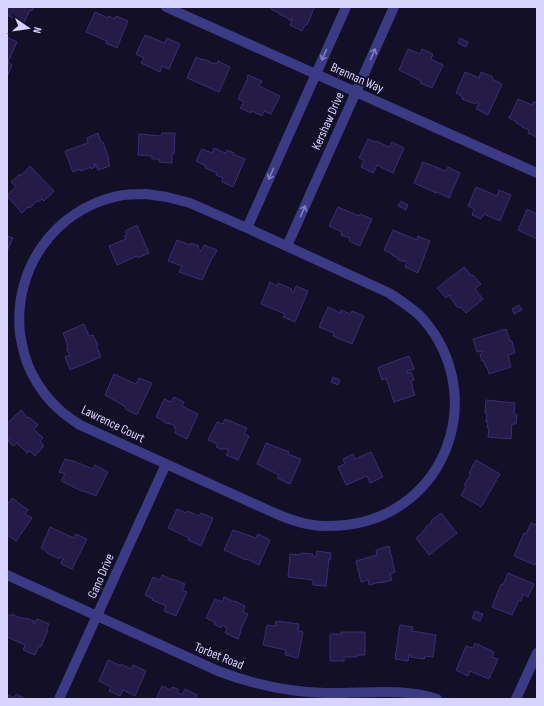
<svg xmlns="http://www.w3.org/2000/svg" width="544" height="706" font-family="'Sofia Sans Condensed',sans-serif">
	<rect width="100%" height="100%" fill="#130f26"/>
	<path fill="#241b47" stroke="#3b2d73" d="M9,7H34L32,11L30,10L24,23L7,15V11Z
		M272,7H312L314,8L307,25H305L302,31L290,25L293,19L291,18V21L288,19V18L279,14V13L271,9Z
		M95,12L108,18V16L115,19L116,16L128,21L117,48L106,43L107,41L86,32Z
		M145,35L165,43L167,38L180,44L169,69L162,66L160,72L141,63L144,58L136,54Z
		M7,37L17,42L8,62L12,65L7,77Z
		M460,38L468,42L466,47L458,43Z
		M408,49L420,54L422,49L433,54L431,59L443,65L432,88L420,83L421,81L399,70Z
		M196,57L203,60L204,59L214,64V63L217,64L218,61L230,67L219,92L187,78Z
		M465,72L479,78L481,72L493,77L492,79L502,84L488,115L476,109L479,103L476,102L475,104L462,99L463,97L456,93Z
		M248,75L262,81L259,86L280,96L271,114L264,111L262,116L252,111L251,113L240,108L244,102L238,99L248,78L247,77Z
		M518,99L532,105L533,102L537,103V137L528,133L529,130L522,127V126L516,123L517,122L509,118Z
		M98,133L101,142H103L109,159L108,160L110,166L98,170L95,164H94L95,167L91,169V167L81,171L80,169L73,172L65,151L88,143L87,138Z
		M162,133H175L174,154H172V163L159,162V159H152V156L138,155L139,134L161,136Z
		M368,139L375,142L376,141L389,147L392,142L404,148L393,173L377,165L373,173L361,167L364,160L359,158Z
		M214,148L225,153L227,150L234,153L233,155L234,156L235,155L245,159L233,187L222,182L223,178L216,175L217,173L205,168L206,166L196,161L202,149L212,153Z
		M423,162L446,171L448,167L460,173L449,198L437,192L436,193L414,183Z
		M30,166L54,191L44,201L42,199L38,202L37,201L30,208L28,207L22,213L7,196V195L16,187L11,182L20,174L21,176Z
		M476,187L497,196L499,190L511,195L500,221L484,214L481,219L472,215L474,209L468,206Z
		M401,201L408,205L406,210L398,206Z
		M338,207L359,216L360,214L372,219L360,246L349,241L350,238L341,235L342,232L329,226Z
		M527,209L537,214V239L518,230Z
		M137,225L149,253L138,258L137,256L117,265L109,246L126,239L124,236L127,235L125,231Z
		M393,230L417,240L418,236L430,241L418,273L405,267L407,261L405,260L404,262L397,259L398,258L392,255V254L384,250Z
		M7,236L13,238L7,251Z
		M177,240L190,245L191,243L199,246L198,249L201,251L204,245L217,250L214,256H213L202,280L179,272L182,266L168,261Z
		M464,267L472,276L473,275L481,284L475,289L483,299L466,313L460,307L458,308L450,297L451,296L450,295L446,298L437,288Z
		M270,282L277,286L278,283L292,289L291,291L293,293L296,286L308,291L295,322L283,317L285,314L261,304Z
		M519,305L522,310L514,314L512,309Z
		M328,307L340,313L341,310L350,314L352,311L364,316L352,344L333,336L334,333L319,327Z
		M84,324L89,336L93,335L98,345H96L101,357L70,370L65,357L70,355L66,349H68L67,346H68L63,333Z
		M506,329L510,341H512L515,353L508,355L511,367L489,374L487,367H486L483,360L482,361L480,354L483,353L482,351L477,352L473,339Z
		M409,356L414,369L407,371L408,373L411,372L414,380L411,381L413,386L412,387L415,395L394,402L386,378L382,380L378,368L384,365Z
		M114,374L136,384L139,378L152,383L137,415L125,409L126,407L105,395Z
		M333,377L340,380L338,385L331,382Z
		M174,397L184,402L182,406L198,414L187,439L175,433L176,429L174,428L175,426L168,423V424L164,422V421L156,417L164,399L171,402Z
		M486,400L515,403L514,414L517,415L516,424H512L511,439L488,437L489,428H487L488,422H486L487,413H485Z
		M21,410L28,418L29,417L38,425L34,429L43,438L40,441L44,446L35,456L30,451L27,453L17,443L13,446L8,441L10,439L7,437V424Z
		M225,419L247,428L244,434L249,436L238,460L226,455L229,450L223,448V450L216,447L218,444L208,440L217,422L223,424Z
		M266,443L289,452L288,454L301,459L290,484L277,478L279,475L257,464Z
		M371,452L383,477L370,483L367,476L346,485L338,467L345,464L343,459L353,454L355,459Z
		M65,459L71,461V460L93,469L95,465L108,472L96,496L84,491V492L61,481L65,474L59,472Z
		M476,460L500,474L481,507L461,495L466,487L464,485L471,474L469,473Z
		M12,498L28,510L25,514L32,518L16,541L7,535L8,528H7V501L9,503Z
		M177,509L186,513L187,511L199,516L201,513L213,518L201,546L188,540L189,538L168,528Z
		M441,513L457,533L429,555L416,538L422,533V532L426,528V527L432,522L431,521Z
		M531,523L537,525V560L535,565L514,556L524,533L526,534Z
		M50,527L74,538L76,534L87,539L72,569L61,564L63,558L60,557L59,559L47,553V552L41,548Z
		M233,530L256,538L258,534L270,540L259,565L247,559L246,560L224,550Z
		M389,546L395,572L390,574L392,580L381,583V582L369,585L368,580L361,582L356,561L377,555L376,550Z
		M317,551L331,553L330,560L329,559L326,586L313,585V580L288,577L290,554L299,555V554H302V553L313,554V557H316Z
		M508,573L534,584L528,597L523,594L521,601L519,600L512,615L492,607L501,584L503,585Z
		M162,575L173,580V579L185,584L182,590L187,592L176,616L164,611L166,606L152,600L153,599L145,595L153,577L160,580Z
		M224,597L235,602V601L245,606L243,612L248,614L240,631H241L238,639L225,633L227,628L222,625L221,628L214,624L215,622L206,618L215,599L222,602Z
		M475,611L483,614L480,621L472,618Z
		M7,614L11,616L12,614L20,618V617L25,619L26,618L34,621L33,624H34L37,619L49,624L46,630H48L41,647L39,646L35,655L23,650L25,645L7,637Z
		M276,621L299,624L298,631L303,632L298,658L285,655L286,650L263,645L267,625L275,626Z
		M400,625L413,627L412,631L436,635L433,657L425,656L424,659L410,657L411,654H409L408,661L395,659Z
		M341,632H365V655H357V657H344V661H330V634H341Z
		M475,643L494,652L492,657L498,659L489,679L470,671L468,676L456,670L466,646L473,648Z
		M108,660L121,666V664L131,669L133,665L146,671L135,696L123,690L120,696L109,691L111,687L99,681Z
		M162,686L171,690L172,687L178,689L177,692L182,695L185,689L197,695L195,699H156Z
		M7,694L14,698L16,694L26,699H7Z"/>
	<g fill="none" stroke-linecap="round" stroke-linejoin="round">
		<path stroke="#3d3a85" stroke-width="10" d="M166,7L537,173
			M146,194L167,197L190,203L247,228L389,293C401,301 414,309 423,319C489,395 447,513 346,525C335,526 324,527 313,525C297,523 284,517 270,511L80,425C74,421 68,417 62,412C50,402 38,386 31,372C25,360 22,346 20,334C13,269 54,210 118,196C127,194 137,194 146,194Z
			M247,228L346,7
			M287,246L394,7
			M7,575L218,671C252,684 288,692 325,693C362,694 401,687 437,699
			M59,699L166,464
			M516,699L537,653"/>
	</g>
	<defs><path id="oneway-shaft" d="M-6 0H5M1.5-3L5.5 0L1.5 3" fill="none" stroke-width="1.6" stroke-linecap="round" stroke-linejoin="round"/></defs>
	<g stroke="#837fbc">
		<use href="#oneway-shaft" transform="translate(373 54) rotate(-66)"/>
		<use href="#oneway-shaft" transform="translate(324 55) rotate(114)"/>
		<use href="#oneway-shaft" transform="translate(271 174) rotate(114)"/>
		<use href="#oneway-shaft" transform="translate(303 211) rotate(-66)"/>
	</g>
	<g text-anchor="middle" dominant-baseline="central" stroke-width="4" stroke-linejoin="round" paint-order="stroke">
		<g font-size="13" fill="#d9d4ff" stroke="#130f26">
			<text transform="translate(357 78) rotate(24)">Brennan Way</text>
			<text transform="translate(328 121) rotate(-66)">Kershaw Drive</text>
			<text transform="translate(113 424) rotate(26)">Lawrence Court</text>
			<text transform="translate(101 576) rotate(-66)">Gano Drive</text>
			<text transform="translate(219 656) rotate(22)">Torbet Road</text>
		</g>
	</g>
	<rect width="544" height="706" fill="none" stroke="#d9d4ff" stroke-width="16"/>
	<g transform="translate(28 28) rotate(103)" stroke="#130f26" stroke-width="3" paint-order="stroke">
	<path d="M0-3L7 15L0 10L-7 15Z" fill="#d9d4ff"/>
	<text y="-6" font-size="11" font-weight="bold" text-anchor="middle" fill="#d9d4ff">N</text>
	</g>
</svg>
